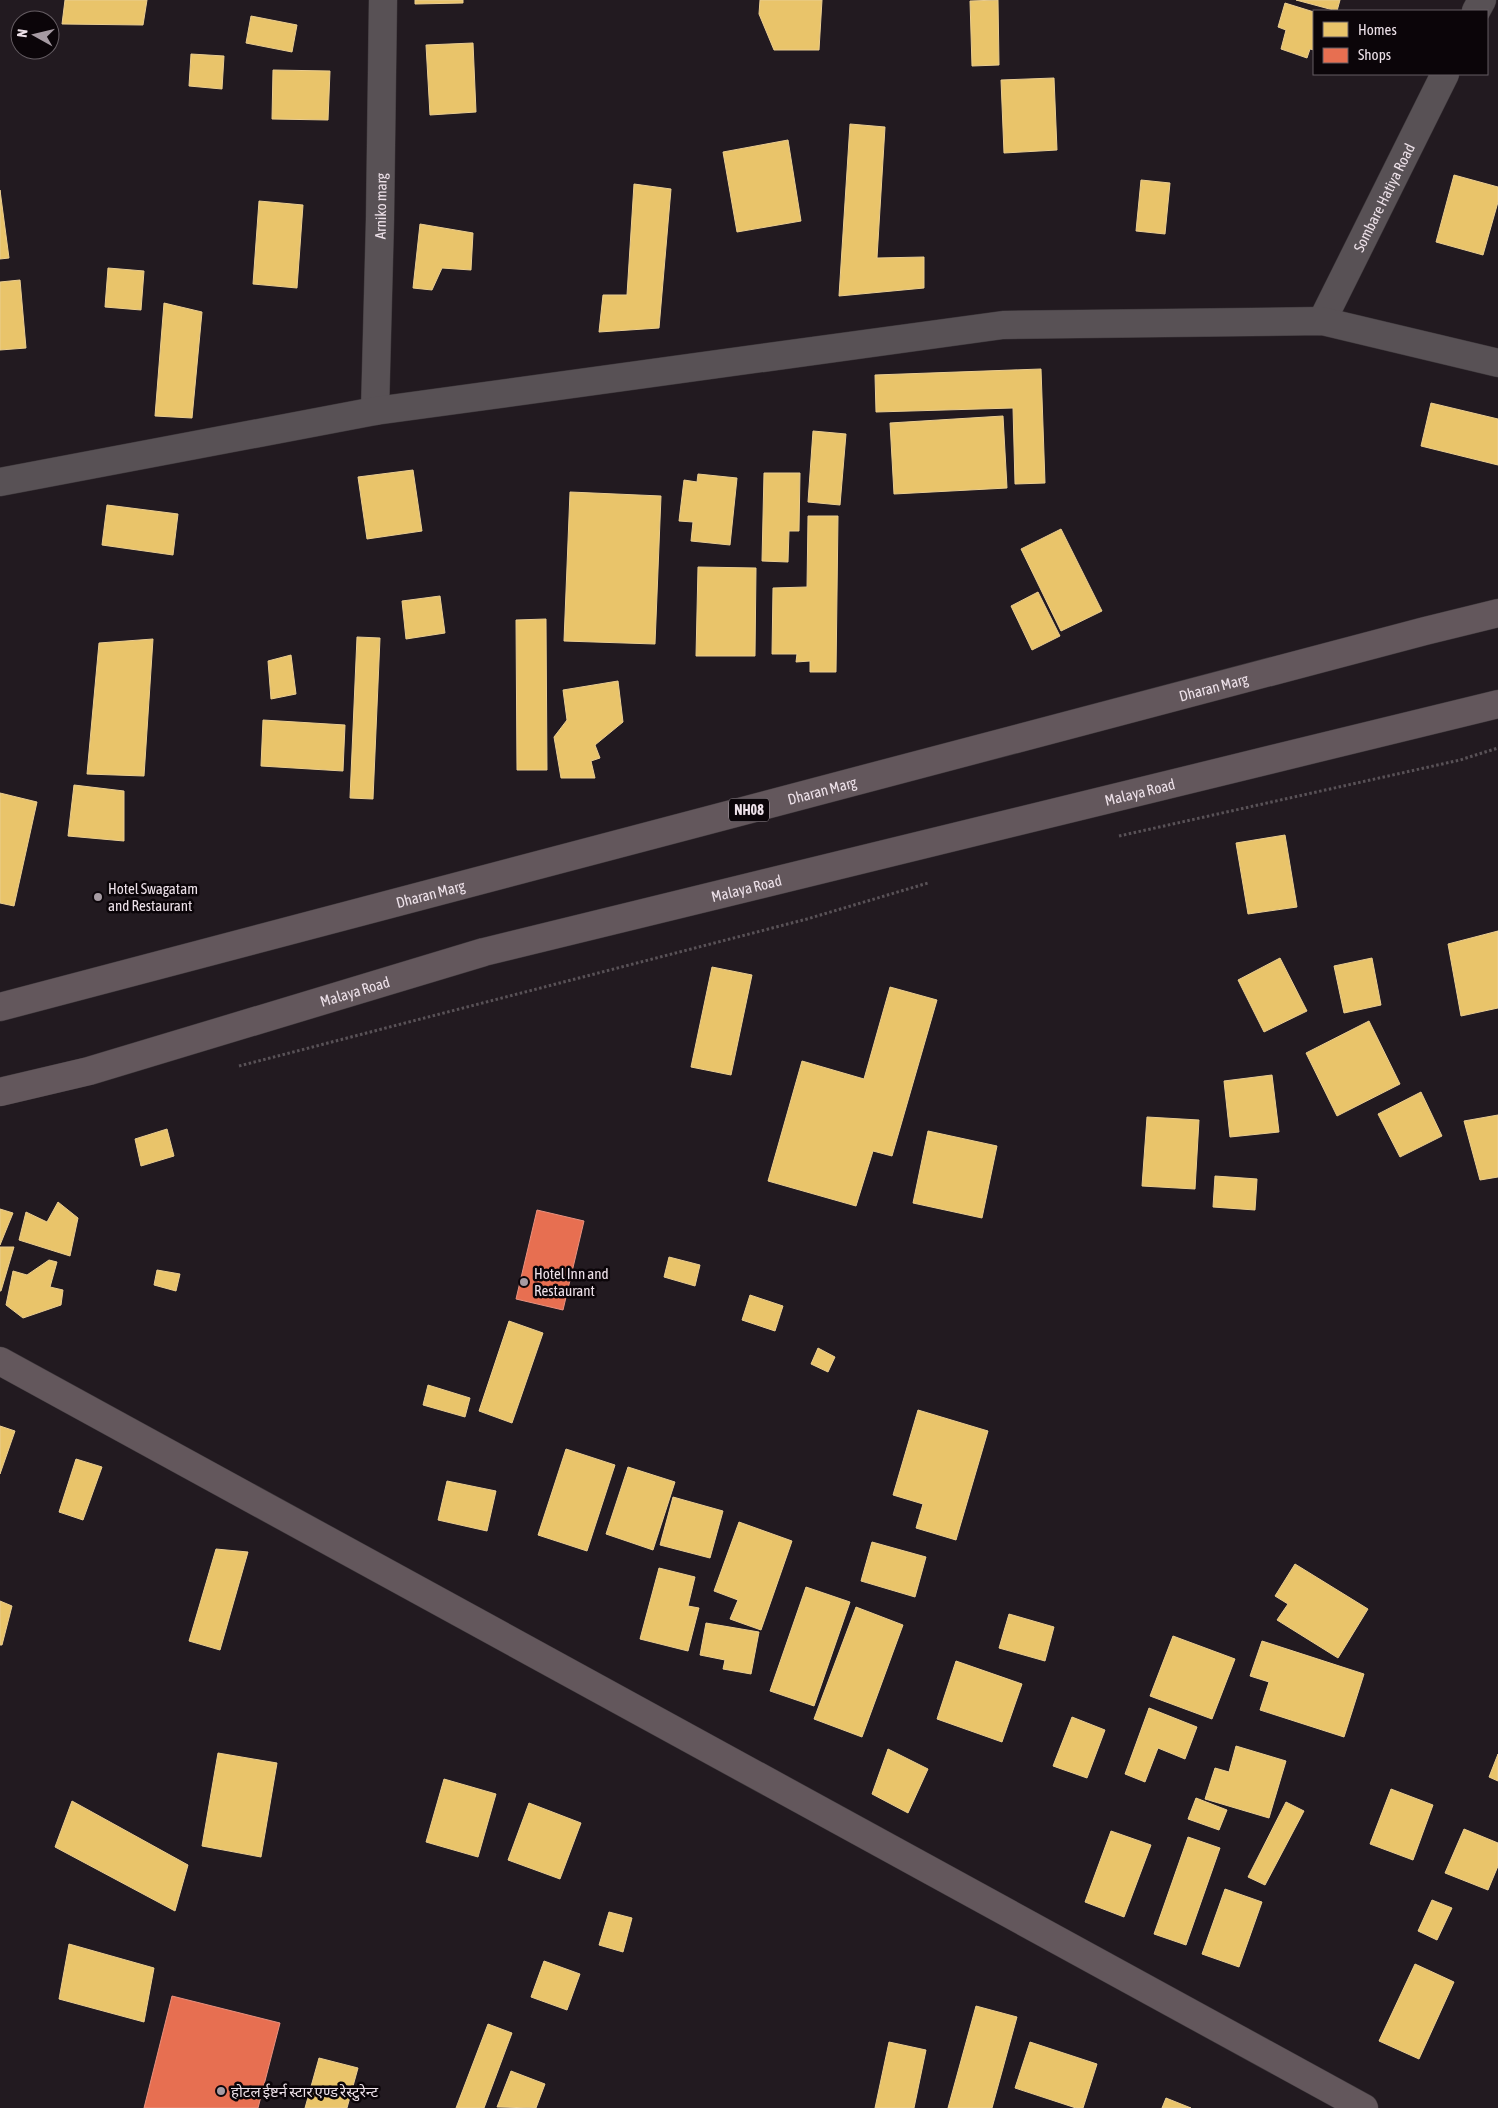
<svg xmlns="http://www.w3.org/2000/svg" width="1498" height="2108" font-family="'Asap Condensed','Noto Sans Devanagari',sans-serif">
	<rect width="100%" height="100%" fill="#221a20"/>
	<path fill="#e9c46a" stroke="#eacd90" d="M65,0H147L143,25L62,24Z
		M415,0H463V3L415,4Z
		M760,0H822L819,50H774L759,14Z
		M998,0L999,65L972,66L970,1Z
		M1296,0H1340L1337,11Z
		M1285,3L1314,12V50L1310,49L1307,58L1281,49L1286,30L1278,27Z
		M251,16L297,25L292,52L246,43Z
		M473,43L476,112L430,115L426,45Z
		M191,54L224,56L222,89L189,86Z
		M273,70L330,71L328,120L272,119Z
		M1054,78L1057,150L1004,153L1001,80Z
		M850,124L885,127L877,258L924,257V288L839,296Z
		M788,140L801,221L737,232L723,152Z
		M1454,175L1498,187V202L1483,255L1436,242Z
		M1141,180L1170,183L1165,234L1136,231Z
		M634,184L671,189L659,328L599,332L603,295H627Z
		M0,190L9,258L0,259Z
		M259,201L303,205L297,288L253,284Z
		M420,224L473,233L471,270L442,268L432,290L413,288Z
		M108,268L144,271L141,310L105,307Z
		M20,280L26,348L0,350V282Z
		M164,303L202,312L192,418L155,416Z
		M1041,369L1045,483L1015,484L1013,408L876,412L875,375Z
		M1431,403L1498,419V465L1421,446Z
		M1003,416L1007,488L894,494L890,423Z
		M813,431L846,434L840,505L808,502Z
		M413,470L422,531L367,539L358,477Z
		M764,473H800L799,531H789L788,562L762,561Z
		M698,474L737,478L730,545L691,541L693,522L679,521L684,480L697,482Z
		M570,492L661,496L655,644L564,641Z
		M107,505L178,514L173,555L102,545Z
		M808,516H838L836,672H810V661L796,662L797,654H772L773,588L807,587Z
		M1061,529L1102,611L1061,631L1021,549Z
		M698,567L756,568L755,656H696Z
		M1038,592L1060,636L1032,650L1011,606Z
		M440,596L445,633L406,639L402,601Z
		M546,619L547,770H517L516,620Z
		M357,637L380,638L373,799L350,798Z
		M153,639L144,776L87,774L99,643Z
		M291,655L296,694L271,699L268,661Z
		M618,681L623,722L595,745L600,758L591,761L595,778H561L554,737L567,720L563,690Z
		M263,720L345,725L343,771L261,766Z
		M74,785L124,791V841L68,836Z
		M0,793L37,802L14,906L0,903Z
		M1285,835L1297,907L1248,914L1236,843Z
		M1498,931V1008L1461,1016L1448,944Z
		M1280,958L1307,1011L1264,1032L1238,980Z
		M1372,958L1381,1005L1344,1013L1334,966Z
		M712,967L752,975L731,1075L691,1067Z
		M890,987L937,1000L892,1156L873,1151L856,1206L768,1181L802,1061L864,1079Z
		M1369,1021L1400,1084L1337,1116L1306,1053Z
		M1272,1075L1279,1132L1230,1137L1224,1081Z
		M1421,1092L1442,1136L1400,1157L1378,1114Z
		M1498,1115V1177L1480,1180L1464,1121Z
		M1147,1117L1199,1120L1195,1189L1142,1186Z
		M167,1129L174,1156L141,1166L135,1139Z
		M928,1131L997,1146L982,1218L913,1203Z
		M1215,1176L1257,1179L1255,1210L1213,1207Z
		M58,1202L78,1218L70,1256L19,1240L26,1212L47,1222Z
		M0,1209L13,1213L0,1245Z
		M0,1247H14L1,1291H0Z
		M669,1257L700,1265L695,1286L664,1277Z
		M49,1260L57,1262L50,1287L63,1290L61,1305L23,1318L6,1305L13,1271L27,1275Z
		M157,1270L180,1274L176,1291L154,1285Z
		M750,1295L783,1306L775,1331L742,1320Z
		M509,1321L543,1333L512,1423L479,1411Z
		M818,1348L835,1357L828,1372L811,1364Z
		M428,1385L470,1398L465,1417L423,1405Z
		M918,1410L988,1431L956,1540L916,1528L923,1504L893,1495Z
		M0,1426L15,1431L0,1474Z
		M566,1449L615,1465L587,1551L538,1535Z
		M76,1459L102,1467L83,1520L59,1512Z
		M628,1467L675,1482L653,1550L606,1534Z
		M447,1481L496,1491L487,1531L438,1520Z
		M673,1497L723,1511L710,1558L660,1545Z
		M739,1522L792,1541L761,1630L730,1619L738,1600L714,1591Z
		M872,1542L926,1557L915,1597L861,1581Z
		M216,1549L248,1552L220,1650L189,1641Z
		M1295,1564L1368,1609L1338,1658L1277,1620L1288,1604L1275,1596Z
		M659,1568L695,1577L688,1606L699,1608L688,1651L640,1639Z
		M806,1587L850,1602L814,1706L770,1691Z
		M0,1601L12,1606L2,1645H0Z
		M856,1607L903,1625L862,1737L814,1719Z
		M1009,1614L1054,1627L1045,1661L999,1648Z
		M706,1623L759,1632L751,1674L723,1669L725,1660L700,1655Z
		M1173,1636L1235,1659L1212,1719L1150,1696Z
		M1262,1641L1364,1674L1344,1737L1260,1710L1269,1682L1250,1676Z
		M956,1661L1022,1684L1002,1742L937,1719Z
		M1149,1708L1197,1727L1185,1759L1158,1748L1145,1782L1125,1774Z
		M1072,1717L1105,1730L1087,1778L1053,1766Z
		M1236,1746L1286,1761L1269,1818L1205,1799L1215,1768L1229,1772Z
		M888,1749L928,1769L908,1813L872,1794Z
		M218,1753L277,1763L261,1857L202,1846Z
		M1498,1754V1781L1489,1777Z
		M444,1779L496,1794L478,1857L426,1842Z
		M1391,1789L1433,1805L1413,1860L1370,1844Z
		M1196,1798L1227,1810L1219,1830L1188,1819Z
		M72,1801L188,1865L175,1911L55,1847Z
		M1286,1802L1304,1811L1265,1885L1248,1877Z
		M529,1803L581,1823L560,1879L508,1860Z
		M1464,1829L1498,1843V1866L1488,1890L1445,1873Z
		M1111,1831L1151,1845L1124,1917L1085,1902Z
		M1188,1837L1220,1848L1186,1945L1154,1934Z
		M1225,1889L1262,1902L1239,1967L1202,1954Z
		M1432,1900L1452,1908L1437,1940L1418,1931Z
		M609,1912L632,1918L623,1952L599,1945Z
		M69,1944L154,1968L144,2022L59,1999Z
		M544,1961L580,1974L567,2010L531,1997Z
		M1415,1964L1454,1982L1419,2059L1379,2041Z
		M976,2006L1017,2017L992,2108H948Z
		M488,2024L512,2033L484,2108H456Z
		M889,2042L926,2050L914,2108H875Z
		M1030,2042L1097,2064L1083,2108H1076L1015,2088Z
		M319,2058L358,2068L347,2108H305Z
		M511,2071L545,2084L536,2108L497,2107Z
		M1166,2098L1191,2108H1162Z"/>
	<path fill="#e76f51" stroke="#e9917f" d="M537,1210L584,1221L563,1310L516,1299Z
		M172,1996L280,2023L258,2108H144Z"/>
	<g fill="none" stroke-linecap="round" stroke-linejoin="round">
		<defs>
			<g id="minor">
				<path id="s1" d="M375,411L380,219L383,0"/>
			</g>
			<g id="tertiary">
				<path d="M1476,11L1482,0"/>
				<path id="s2" d="M1322,321L1445,74"/>
				<path d="M0,482L375,411L1003,325L1322,321L1498,363"/>
			</g>
			<g id="primary">
				<path id="s3" d="M0,1007L1425,631L1498,613"/>
				<path id="s4" d="M0,1092L89,1071L484,952L1498,704"/>
				<path d="M0,1361L1364,2108"/>
			</g>
		</defs>
		<use href="#minor" stroke="#3c363a" stroke-width="29"/>
		<use href="#tertiary" stroke="#3c363a" stroke-width="29"/>
		<use href="#primary" stroke="#3c363a" stroke-width="29"/>
		<path stroke="#595257" stroke-width="3" stroke-dasharray="2.5 2.5" stroke-linecap="butt" d="M1119,836L1460,760L1498,748
			M239,1066L807,919L928,883"/>
		<use href="#minor" stroke="#585155" stroke-width="28"/>
		<use href="#tertiary" stroke="#585155" stroke-width="28"/>
		<use href="#primary" stroke="#63575c" stroke-width="28"/>
	</g>
	<g fill="#a69ba3" stroke="#0b0509" stroke-width="2">
		<circle cx="98" cy="897" r="5"/>
		<circle cx="524" cy="1282" r="5"/>
		<circle cx="221" cy="2091" r="5"/>
	</g>
	<g text-anchor="middle" dominant-baseline="central" stroke-width="5" stroke-linejoin="round" paint-order="stroke">
		<rect fill="#0b0509" stroke="#a99fa6" stroke-width="1" x="729" y="798.5" width="40" height="23" rx="4"/>
		<g font-size="14" font-weight="bold" fill="#ede1e9">
			<text x="749" y="810">NH08</text>
		</g>
		<g font-size="15" fill="#ede1e9" stroke="#0b0509">
			<text stroke="none"><textPath href="#s2" startOffset="138">Sombare Hatiya Road</textPath></text>
			<text stroke="none"><textPath href="#s1" startOffset="205">Arniko marg</textPath></text>
			<text stroke="none"><textPath href="#s3" startOffset="1255">Dharan Marg</textPath></text>
			<text stroke="none"><textPath href="#s3" startOffset="850">Dharan Marg</textPath></text>
			<text stroke="none"><textPath href="#s4" startOffset="1179">Malaya Road</textPath></text>
			<text stroke="none"><textPath href="#s4" startOffset="774">Malaya Road</textPath></text>
			<text stroke="none"><textPath href="#s3" startOffset="445">Dharan Marg</textPath></text>
			<text stroke="none"><textPath href="#s4" startOffset="369">Malaya Road</textPath></text>
		</g>
		<g font-size="15" fill="#ede1e9" stroke="#0b0509" text-anchor="start">
			<text x="108" y="888">Hotel Swagatam<tspan x="108" dy="17">and Restaurant</tspan></text>
			<text x="534" y="1273">Hotel Inn and<tspan x="534" dy="17">Restaurant</tspan></text>
			<text x="231" y="2091">होटल ईष्टर्न स्टार एण्ड रेस्टुरेन्ट</text>
		</g>
	</g>
	<rect x="1313" y="10" width="175" height="65" fill="#0b0509" stroke="#655d63"/>
	<rect x="1323" y="22" width="25" height="15" fill="#e9c46a" stroke="#655d63"/>
	<text x="1358" y="35" font-size="15" fill="#ede1e9">Homes</text>
	<rect x="1323" y="48" width="25" height="15" fill="#e76f51" stroke="#655d63"/>
	<text x="1358" y="60" font-size="15" fill="#ede1e9">Shops</text>
	<g transform="translate(35 35) rotate(278)"><circle r="24" fill="#0b0509" stroke="#655d63"/>
	<path d="M0-4L9 19L0 12L-9 19Z" fill="#a69ba3"/>
	<text y="-8" font-size="14" font-weight="bold" text-anchor="middle" fill="#ede1e9">N</text>
	</g>
</svg>
